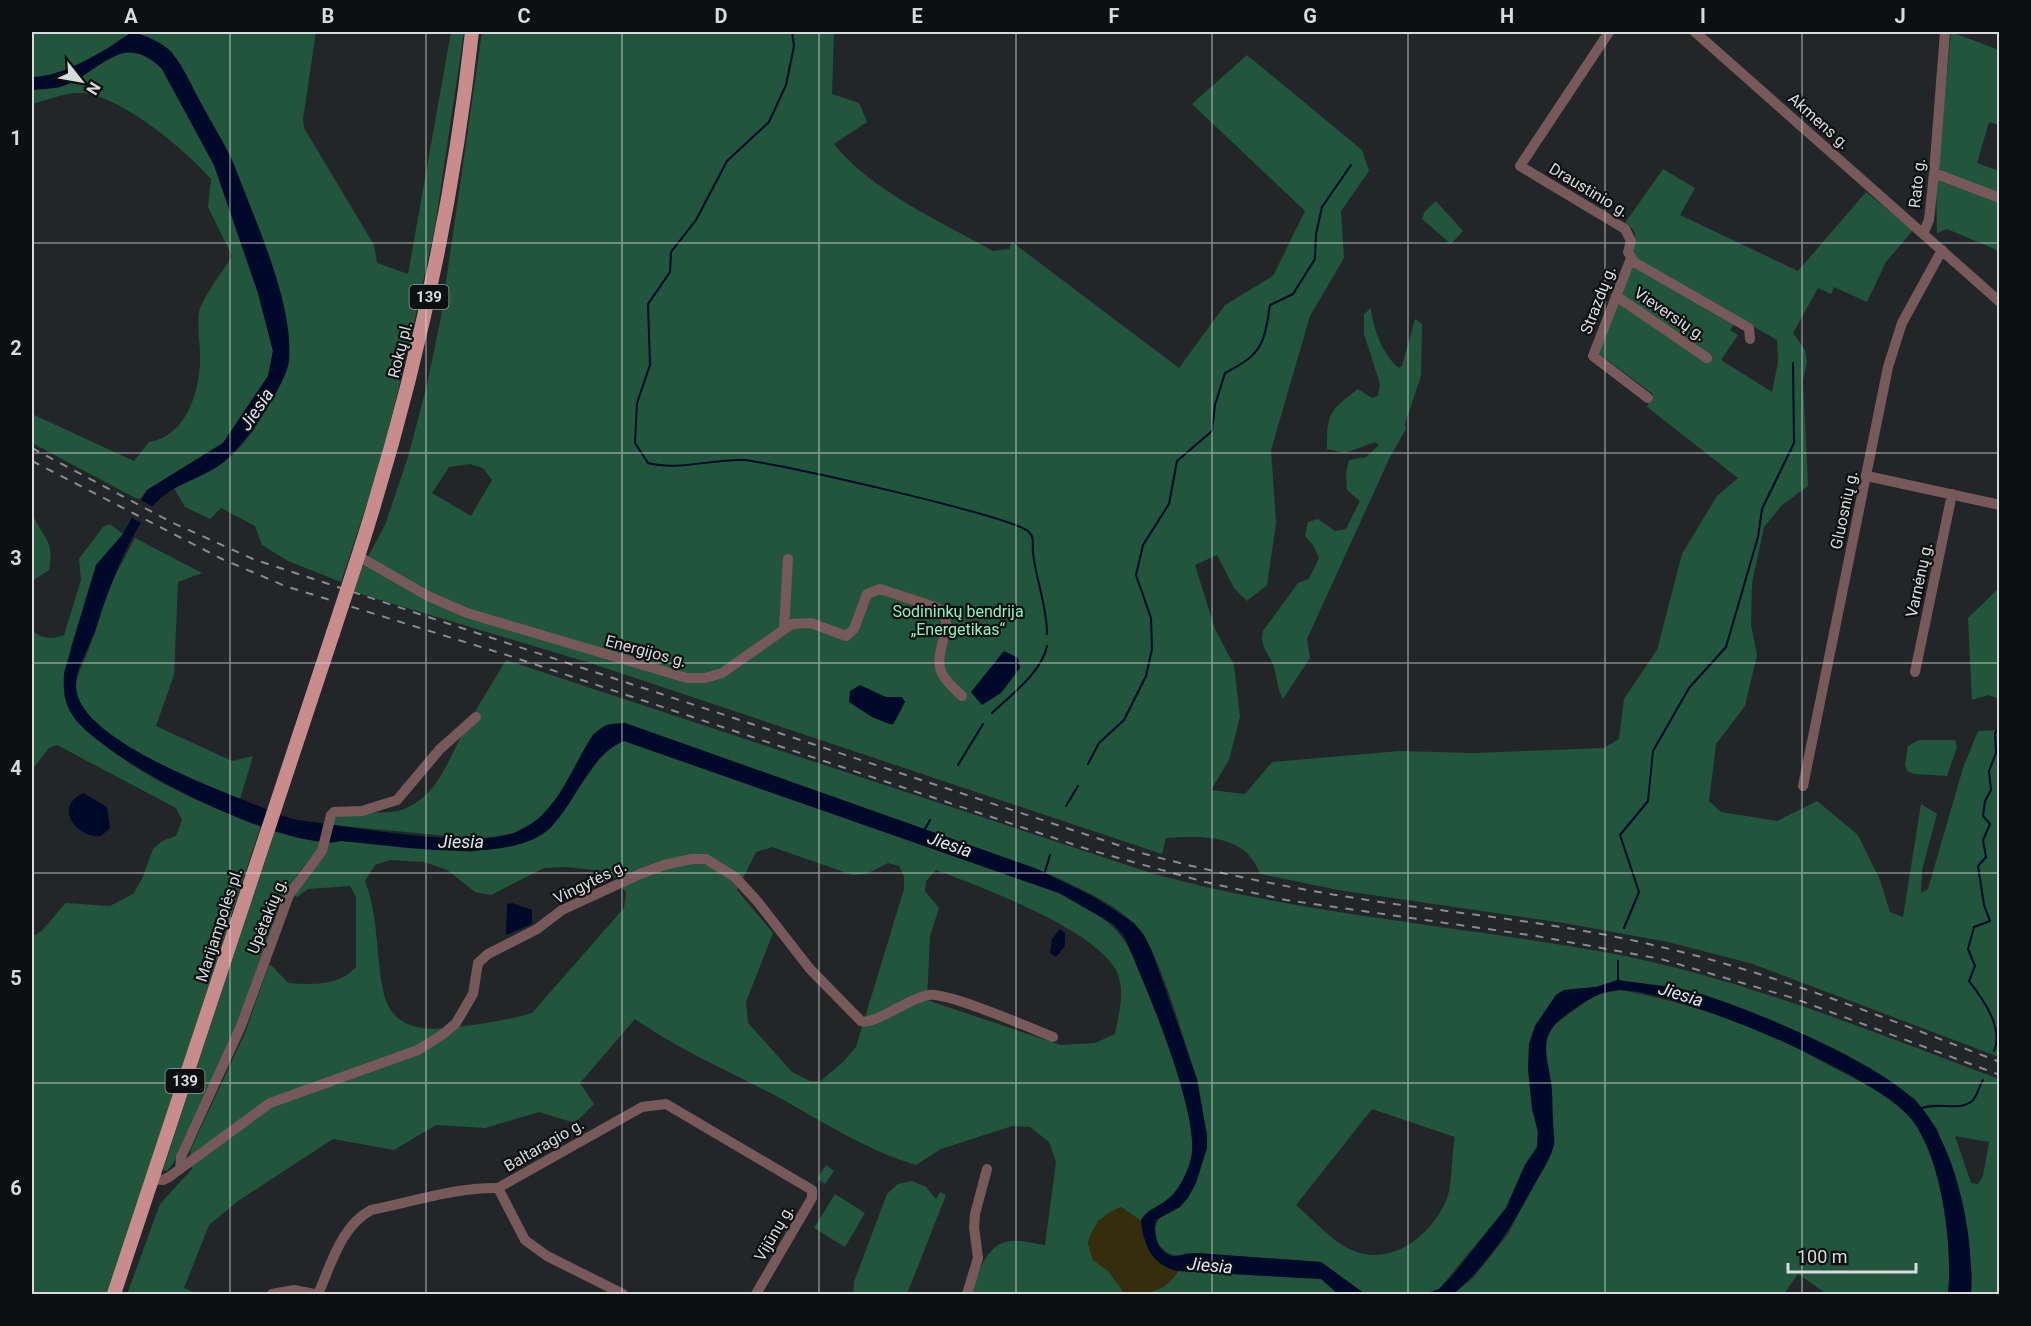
<svg xmlns="http://www.w3.org/2000/svg" width="2031" height="1326" font-family="Roboto,sans-serif">
	<rect width="100%" height="100%" fill="#232629"/>
	<path fill="#21563c" fill-rule="evenodd" d="M32,32H132C106,50 64,77 32,77Z
		M133,32H316L303,119L304,128L374,245L377,263L408,274L451,32H464L435,227L411,337L379,468L341,582L288,561L262,545L255,526L221,508L210,519L185,507L174,488C189,481 206,475 220,465C253,442 272,399 289,363L232,160L172,52Z
		M482,32H834L832,94L859,103L867,122L834,144C871,191 940,221 993,251L1009,249L1012,242L1179,368L1225,305L1273,276L1305,211L1192,104L1247,55L1362,150L1369,171L1341,211L1344,258L1310,316L1271,450L1276,523L1267,585L1247,601L1234,588L1217,555L1195,565L1215,629L1234,665L1240,717L1229,760L1211,790L1245,794L1272,762L1400,751L1473,753L1604,748L1619,739L1624,699L1657,650L1682,554L1717,496L1738,478L1647,407L1653,394L1598,353L1631,264L1735,323L1730,330L1738,335L1721,360L1772,392L1778,362L1777,340L1635,258C1629,243 1645,235 1625,223L1663,169L1695,188L1680,215L1798,271L1866,192L1913,230L1886,262L1867,302L1834,287L1831,294L1818,288L1793,333L1805,350L1807,362L1803,380L1808,486L1782,505L1764,527L1752,583L1751,625L1757,655L1745,706L1716,744L1709,801L1721,812L1777,821L1817,801L1858,835L1880,880L1890,912L1903,917L1921,804L1937,814L1922,870L1921,893L1928,889L1963,768L1978,731L1999,730V1057L1753,964L1668,942L1564,923L1338,890L1260,874C1246,833 1201,836 1166,838L1162,854L590,663L354,592L362,568L385,525L408,457L427,385L441,317ZM470,464L483,468L492,480L471,516L432,493L449,467Z
		M1951,32L1999,50V125L1989,122L1977,163L1999,171V196L1941,172L1938,166Z
		M125,51C142,52 150,57 162,69L214,165L258,293L273,351L268,376L223,443L147,490L139,500L32,443V414L134,461L149,442C184,437 198,397 200,364C201,347 197,329 199,312C202,298 224,270 232,256L208,207L211,179C187,151 119,94 81,93C66,92 47,100 32,104V90L60,86Z
		M1940,179L1999,202V251L1947,229L1937,233L1936,183Z
		M1436,201L1463,231L1451,244L1422,219L1425,211Z
		M1371,308C1372,327 1384,357 1399,368L1402,366L1415,319L1422,324L1421,376L1405,424L1406,429L1390,457L1307,639L1310,658L1283,699C1277,688 1277,678 1274,667C1269,653 1259,647 1263,631L1298,583L1309,579L1319,558L1313,545L1305,536L1308,522L1318,519L1335,531L1346,529L1360,501L1347,490L1346,472L1349,460L1366,457L1379,445L1375,442L1345,453L1327,449C1327,413 1329,411 1358,389L1372,398L1378,396L1380,384L1364,334V314Z
		M32,512C42,539 55,538 49,570L32,581Z
		M110,524L123,534L96,566L70,650L76,720C126,770 195,803 261,825L108,1294H32V934L36,935C49,926 55,913 66,903L110,906L133,894L142,879L153,849L162,841L176,836L182,820L176,808L57,745L49,748L32,770V606L33,631C42,639 52,640 64,635L81,580L79,559L103,527Z
		M135,538L202,573L178,582L174,675L156,726L232,761L253,756L240,799C200,783 75,737 76,686C77,672 85,661 89,648C96,629 101,609 108,591C116,573 126,555 135,538Z
		M1999,588V699L1988,695L1972,700L1968,618Z
		M506,660L1154,874C1301,914 1454,925 1604,952C1740,977 1870,1031 1999,1079V1294H1971L1972,1274L1938,1130L1915,1099L1845,1054L1746,1011L1690,991L1618,980L1596,987L1564,990L1556,995L1535,1026L1528,1068L1532,1108L1538,1132L1537,1147L1525,1165L1506,1208L1439,1289L1425,1294H1365L1321,1262L1187,1253C1176,1257 1170,1256 1162,1248C1136,1227 1181,1197 1196,1183L1200,1098L1197,1079C1184,1042 1160,951 1136,926C1115,902 1066,882 1037,869L625,723L610,724L593,734L559,795L539,819L514,833L479,839L332,825L333,819C351,805 382,818 404,809C438,795 447,762 464,731C477,707 492,684 506,660ZM1372,1109L1455,1137C1451,1156 1453,1186 1446,1201C1431,1235 1393,1266 1354,1251C1333,1243 1314,1220 1296,1205ZM1955,1136L1989,1142L1983,1176L1978,1184L1971,1183Z
		M1919,740H1955L1957,747L1947,776L1914,774L1907,771L1905,765L1908,746Z
		M624,741L1059,893C1091,911 1116,920 1132,954C1150,1001 1208,1122 1188,1168C1184,1178 1178,1191 1169,1198C1160,1207 1146,1209 1141,1221L1121,1207L1098,1221L1088,1243L1093,1260L1108,1270L1124,1293C1145,1296 1167,1291 1178,1271L1322,1279L1338,1294H972C977,1275 986,1242 1012,1241C1022,1240 1034,1244 1045,1245L1056,1162L1049,1142L1030,1127L1012,1126L941,1149L916,1165C866,1150 825,1123 780,1098C731,1072 681,1051 635,1019L580,1083L594,1104L575,1123L539,1112L485,1128L436,1125L394,1150L333,1139L238,1201L209,1225L184,1288L199,1294H127L160,1204L192,1169L190,1151L245,1033L269,965H271L288,983C312,985 339,986 356,967V897L350,886L308,889L297,897L293,895L318,863L311,859C283,880 253,984 238,1021C218,1070 193,1116 173,1164L167,1171L163,1170L275,831L327,844L341,841L472,852L550,829L600,758L610,747ZM772,847L853,875L866,874L888,863L899,866L904,877V889L856,1047L844,1061L821,1081H810L792,1072L748,1023L746,1002L773,933L737,890L756,852ZM390,860L424,862L447,870L475,892L491,895L544,868L567,867L602,871L616,878L626,893L624,908L532,1013C512,1019 493,1022 473,1025C434,1030 390,1038 382,985C376,950 378,915 365,881L375,865ZM936,870C981,887 1093,928 1116,970C1126,990 1119,1013 1115,1034L1095,1043L1061,1045L927,1000L930,936L939,908L925,891L926,881Z
		M1620,990C1670,999 1720,1014 1768,1034C1791,1043 1814,1058 1836,1069C1862,1083 1893,1096 1912,1119C1942,1158 1953,1247 1948,1294H1827L1798,1274L1784,1294H1453L1473,1278L1508,1234L1554,1144L1551,1084L1544,1048L1551,1027L1595,995Z
		M826,1165L834,1171L825,1184L817,1179Z
		M912,1181L926,1187L936,1199L940,1192L946,1195L907,1294H853L854,1282L887,1194L898,1184Z
		M835,1194L865,1213L845,1247L814,1228Z"/>
	<path fill="#352d0c" d="M1121,1207L1141,1221L1142,1234L1168,1269L1178,1271C1167,1291 1145,1296 1124,1293L1108,1271L1093,1260L1088,1243C1093,1224 1103,1214 1121,1207Z"/>
	<path fill="#000929" d="M132,32C145,35 164,43 172,53C184,67 192,87 201,103C212,124 226,145 235,167C255,221 294,303 289,360C287,385 240,453 218,466C196,480 169,486 152,507C127,539 108,590 96,629C90,647 75,668 76,687C78,743 235,795 280,815L297,820C349,826 469,849 514,833C549,820 565,785 581,755C587,745 592,733 603,727C609,723 618,724 625,723L1037,869L1094,897L1134,923L1144,935L1151,949L1197,1079L1207,1135V1148L1196,1183L1188,1198L1180,1207L1156,1220C1153,1234 1158,1258 1178,1256C1185,1255 1190,1253 1198,1253L1321,1262L1365,1294H1338L1321,1279L1178,1271C1152,1265 1144,1246 1141,1221C1146,1209 1160,1207 1169,1198C1179,1190 1186,1175 1190,1163C1205,1123 1143,979 1124,936L1113,924L1059,893L624,741C588,756 577,801 551,827C513,867 393,845 341,841C285,852 113,765 76,720C64,706 63,691 64,673L96,565L123,534L147,490L223,443L268,376L273,351L258,293L214,165L162,69C120,28 100,75 60,87C51,89 40,89 32,90V77C64,77 106,50 132,32Z
		M1004,651L1018,658L1020,668L1001,693L982,705L971,692Z
		M860,685L886,697H902L905,702L894,723L892,725L872,717L849,702L850,691Z
		M83,793L107,807L110,828L101,836C80,839 51,809 83,793Z
		M512,903L532,910V924L506,935L507,904Z
		M1060,929L1065,933V946L1056,957L1050,953L1052,939Z
		M1618,980C1642,984 1667,985 1691,991C1745,1006 1888,1065 1922,1108C1958,1154 1974,1236 1971,1294H1948C1953,1246 1942,1159 1912,1120C1878,1075 1677,990 1620,990C1600,990 1583,1003 1567,1014C1538,1035 1546,1051 1551,1082C1553,1095 1552,1109 1553,1122C1553,1129 1555,1138 1554,1145C1551,1158 1542,1171 1536,1182C1513,1224 1490,1263 1453,1294H1425L1439,1289L1454,1274L1506,1208L1525,1165L1537,1147L1538,1132L1532,1108L1528,1068L1529,1044L1535,1026L1556,995L1564,990L1596,987Z"/>
	<path fill="#232629" d="M137,498L155,508L145,525L128,516Z"/>
	<g fill="none" stroke-linecap="round" stroke-linejoin="round">
		<path stroke="#000929" stroke-width="2" d="M792,32L794,46L786,85L769,122L727,161L696,220L671,252L670,272L648,304L650,365L637,403L635,443L648,463C679,471 711,459 743,460C774,462 1015,517 1029,532C1035,538 1032,545 1033,553C1036,580 1047,606 1047,634
			M992,713C1010,696 1042,672 1047,646
			M1088,764L1099,743L1124,720L1146,676L1152,649L1151,618L1136,575L1143,545L1169,504L1177,461L1212,431L1215,405L1225,373C1262,354 1264,345 1270,305L1293,294L1315,259L1316,234L1322,207L1351,165
			M958,765L983,724
			M1066,806L1078,786
			M924,831L930,820
			M1044,875L1050,855
			M1624,928L1639,892L1620,835L1648,801L1653,751L1689,688L1726,647L1758,537L1762,509L1794,443L1793,363
			M1618,961V982
			M1994,1051C2004,1028 1983,999 1969,981L1975,966L1968,949L1974,927L1990,921L1984,905L1978,866L1986,857L1983,840L1990,824L1983,816L1985,801L1991,790L1989,771L1996,753L1995,733L2000,727
			M1920,1109C1935,1101 1959,1112 1972,1101C1977,1097 1979,1086 1983,1080"/>
		<path stroke="#775959" stroke-width="10" d="M1609,32L1520,166L1625,229L1631,241L1628,252L1634,262L1749,328L1750,339
			M1695,32L2000,302
			M1934,173L2000,198
			M1923,234L1929,220L1934,173L1945,32
			M1631,258L1593,356L1648,398
			M1616,296L1707,358
			M1867,476L2000,505
			M358,556L428,596L467,613L687,678H705L722,673L792,624L811,623L846,636L854,629L867,594L880,589L935,607L945,613C947,620 946,626 945,633C936,667 935,671 962,696
			M784,628L788,559
			M1915,672L1952,494
			M1803,786L1888,367L1902,323L1942,250
			M180,1169L181,1157L241,1026L289,895L322,851L331,815L334,812L362,811L397,800L440,749L476,717
			M152,1179L163,1180L169,1177L270,1103L418,1050L442,1035L456,1023L473,994L478,963L488,954L537,929L562,910L640,874L664,865L692,859H706L735,877L757,901L810,969L861,1021C874,1026 910,997 929,995C947,992 1031,1028 1053,1037
			M498,1188L525,1240L547,1256L623,1294
			M272,1294L294,1290L314,1294
			M318,1294C331,1265 341,1226 371,1210C412,1202 456,1187 498,1188L642,1107L666,1104L812,1190V1198L756,1294
			M967,1294L978,1258L974,1227L975,1214L987,1169"/>
		<path stroke="#c88c8c" stroke-width="14" d="M355,566C412,391 452,214 472,32
			M114,1294L333,633"/>
		<path stroke="#888a8d" stroke-width="2" stroke-dasharray="8 8" stroke-linecap="butt" d="M32,448L171,522L253,559L1145,854C1223,875 1301,890 1380,902C1472,915 1566,924 1657,946C1775,973 1887,1019 2000,1062
			M32,461L222,559L285,586L513,657L1090,850L1205,882L1286,900L1536,936L1661,959L1793,998L2000,1075"/>
		<path stroke="#c88c8c" stroke-width="14" d="M333,633L355,566"/>
	</g>
	<path fill="none" stroke="#d8dadc" stroke-width="1.5" stroke-opacity="0.55" d="M230,32V1294M426,32V1294M622,32V1294M819,32V1294M1016,32V1294M1212,32V1294M1408,32V1294M1605,32V1294M1802,32V1294M32,243H2000M32,453H2000M32,663H2000M32,873H2000M32,1083H2000"/>
	<g text-anchor="middle" dominant-baseline="central" stroke-width="4.5" stroke-linejoin="round" paint-order="stroke">
		<g fill="#0e0f10" stroke="#9b9d9f" stroke-width="1.5">
			<rect x="409.5" y="285" width="39" height="24" rx="4.5"/>
			<rect x="165.5" y="1069" width="39" height="24" rx="4.5"/>
		</g>
		<g font-size="15" font-weight="bold" fill="#d8dadc">
			<text x="429" y="297">139</text>
			<text x="185" y="1081">139</text>
		</g>
		<g font-size="16" fill="#d8dadc" stroke="#0e0f10">
			<text transform="translate(1819 121) rotate(42)">Akmens g.</text>
			<text transform="translate(1917 183) rotate(-84)">Rato g.</text>
			<text transform="translate(1589 190) rotate(31)">Draustinio g.</text>
			<text transform="translate(1598 300) rotate(-69)">Strazdų g.</text>
			<text transform="translate(1670 314) rotate(34)">Vieversių g.</text>
			<text transform="translate(400 350) rotate(-76)">Rokų pl.</text>
			<text transform="translate(1844 510) rotate(-78)">Gluosnių g.</text>
			<text transform="translate(1919 580) rotate(-78)">Varnėnų g.</text>
			<text transform="translate(646 651) rotate(15)">Energijos g.</text>
			<text transform="translate(590 882) rotate(-26)">Vingytės g.</text>
			<text transform="translate(267 916) rotate(-68)">Upėtakių g.</text>
			<text transform="translate(219 925) rotate(-72)">Marijampolės pl.</text>
			<text transform="translate(544 1145) rotate(-30)">Baltaragio g.</text>
			<text transform="translate(774 1233) rotate(-60)">Vijūnų g.</text>
		</g>
		<g font-size="16" fill="#92f2be" stroke="#0e0f10">
			<text x="958" y="611">Sodininkų bendrija<tspan x="958" dy="18">„Energetikas“</tspan></text>
		</g>
		<g font-size="18" font-style="italic" fill="#dae5f4" stroke="#0e0f10">
			<text transform="translate(256 409) rotate(-56)">Jiesia</text>
			<text x="461" y="841">Jiesia</text>
			<text transform="translate(950 844) rotate(19)">Jiesia</text>
			<text transform="translate(1681 994) rotate(17)">Jiesia</text>
			<text transform="translate(1210 1265) rotate(5)">Jiesia</text>
		</g>
	</g>
	<rect width="2031" height="1326" fill="none" stroke="#0e0f10" stroke-width="66"/>
	<g transform="translate(81 81) rotate(121)" stroke="#0e0f10" stroke-width="4.5" paint-order="stroke">
	<path d="M0-4.5L10 22L0 15L-10 22Z" fill="#d8dadc"/>
	<text y="-9" font-size="16" font-weight="bold" text-anchor="middle" fill="#d8dadc">N</text>
	</g>
	<path d="M1788 1263v9h128v-9" fill="none" stroke="#d8dadc" stroke-width="3"/>
	<text x="1797" y="1263" font-size="18" fill="#d8dadc" stroke="#0e0f10" stroke-width="4.5" paint-order="stroke">100 m</text>
	<rect x="33" y="33" width="1965" height="1260" fill="none" stroke="#d8dadc" stroke-width="2"/>
	<g font-size="20" text-anchor="middle" font-weight="bold" fill="#d8dadc">
		<text x="131" y="23">A</text>
		<text x="328" y="23">B</text>
		<text x="524" y="23">C</text>
		<text x="721" y="23">D</text>
		<text x="917" y="23">E</text>
		<text x="1114" y="23">F</text>
		<text x="1310" y="23">G</text>
		<text x="1507" y="23">H</text>
		<text x="1703" y="23">I</text>
		<text x="1900" y="23">J</text>
		<text x="16" y="145">1</text>
		<text x="16" y="355">2</text>
		<text x="16" y="565">3</text>
		<text x="16" y="775">4</text>
		<text x="16" y="985">5</text>
		<text x="16" y="1195">6</text>
	</g>
</svg>
